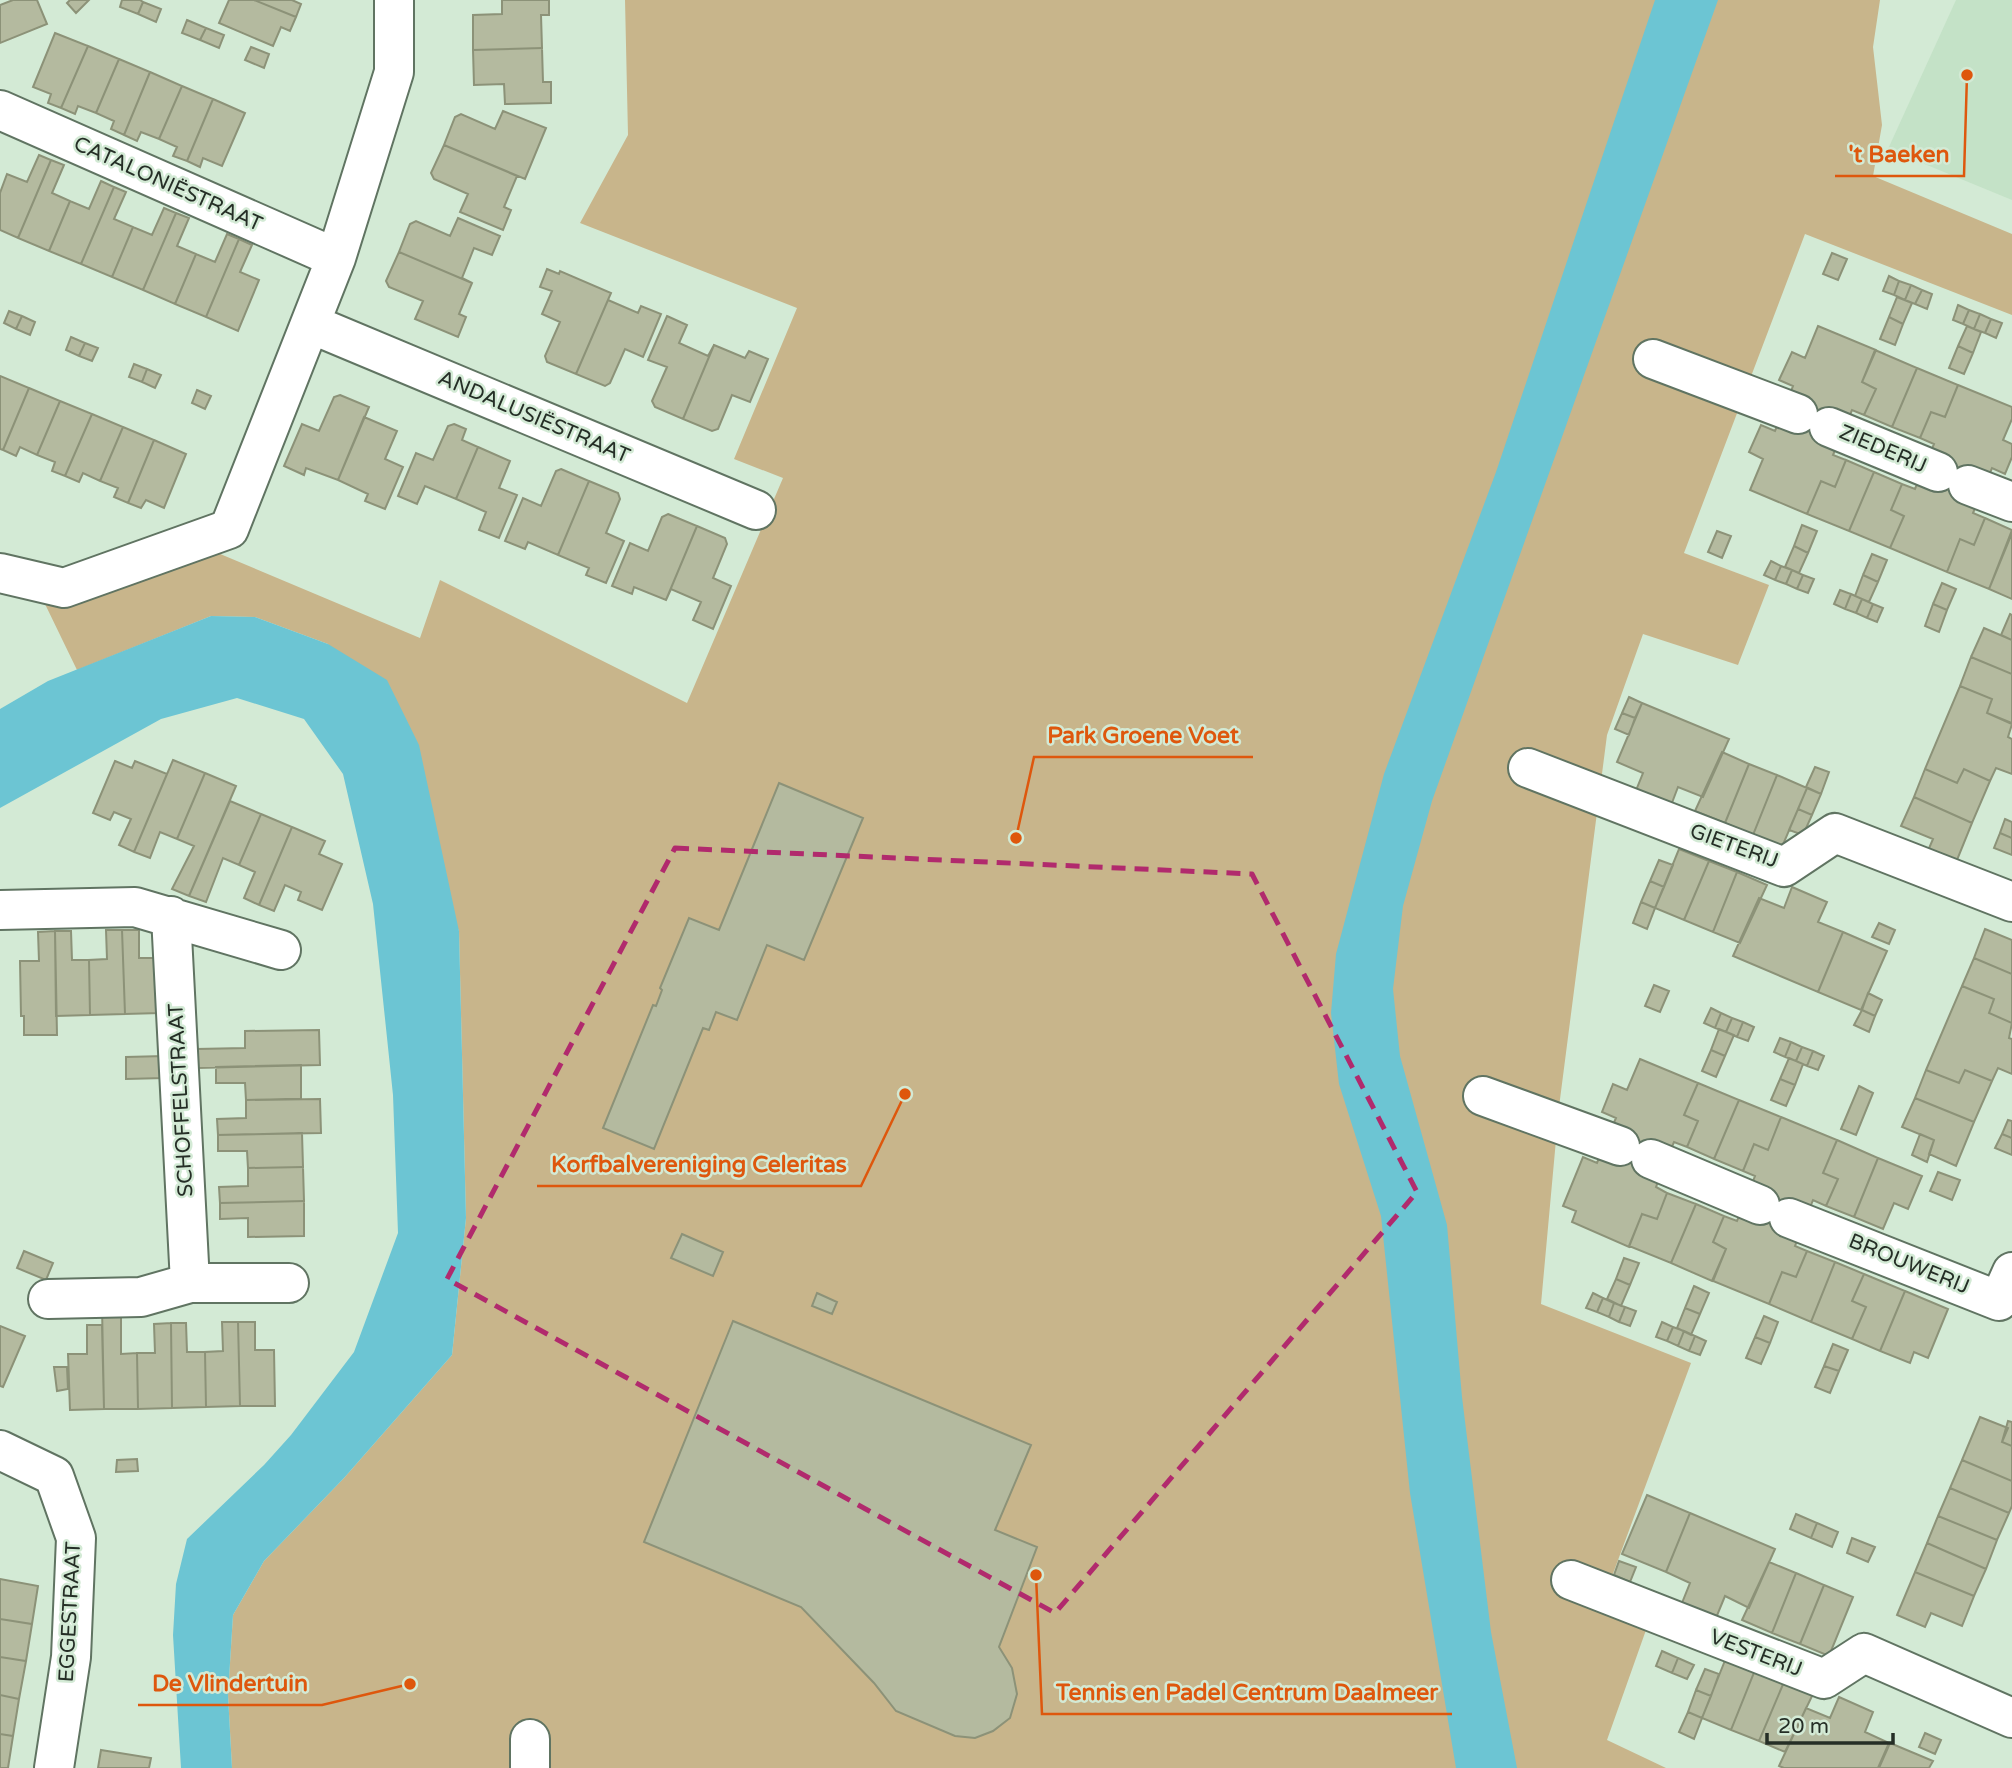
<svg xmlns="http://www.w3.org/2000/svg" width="2012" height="1768" font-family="'Varela Round',sans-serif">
	<rect width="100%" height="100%" fill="#d3ead5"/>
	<path fill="#c4e2c7" d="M1956,0H2012V200L1888,149Z"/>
	<path fill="#c8b58b" d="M625,0H1880L1873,47L1882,125L1873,176L2012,234V315L1805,234L1684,553L1769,585L1738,665L1643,634L1607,735L1559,1107L1541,1304L1691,1363L1611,1579L1646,1630L1607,1740L1666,1768H232L228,1695L233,1615L264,1561L344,1478L452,1355L466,1218L459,931L328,644L255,617L211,616L77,670L45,604L81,594L194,543L420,638L440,580L687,703L783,478L734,459L797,308L580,223L628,135Z"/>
	<path fill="#6cc5d3" d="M1655,0H1718L1432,801L1403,906L1393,989L1400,1056L1447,1225L1462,1397L1491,1632L1517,1768H1456L1410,1493L1381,1216L1339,1084L1331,1013L1336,954L1384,774L1496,472Z
		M211,616L255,617L328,644L387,680L419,745L459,931L466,1218L452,1355L344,1478L264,1561L233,1615L228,1695L232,1768H181L173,1635L176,1584L187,1539L264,1465L291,1435L354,1352L398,1233L393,1095L373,904L343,774L304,719L237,698L161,719L0,808V709L48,681Z"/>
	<path fill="#b4ba9f" stroke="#8c9278" stroke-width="2" d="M13,0H37L47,24L0,43V5Z
		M70,0H89L76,13L67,3Z
		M122,0H140L143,2L138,14L120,7Z
		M229,0H254L296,17L290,31L281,27L273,46L219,23Z
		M254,0H292L301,4L296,17Z
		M502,0H549V15H541L542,48L473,50V15L502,14Z
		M143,2L161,9L156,22L138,14Z
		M187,20L206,28L200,40L182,33Z
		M206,28L224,35L219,48L200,40Z
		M55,33L88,46L61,108L48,103L51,94L33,87Z
		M88,46L119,59L96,113L78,106L75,114L61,108Z
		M251,47L269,54L264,68L245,60Z
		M542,48L543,82H551V103L505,104L504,84L474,85L473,50Z
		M119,59L150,72L124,135L111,129L114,121L96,113Z
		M150,72L182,86L159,139L141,132L137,141L124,135Z
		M182,86L213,99L187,161L173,156L177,147L159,139Z
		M213,99L245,113L222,166L203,158L200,167L187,161Z
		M503,111L546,128L525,179L444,145L455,117L461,114L495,129Z
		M444,145L517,176L504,207L511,210L503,230L460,212L468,194L434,179L431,173Z
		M39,155L51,160L18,238L0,230V193L7,174L27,182Z
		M51,160L64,165L52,193L70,201L49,251L18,238Z
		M101,181L114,187L81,264L49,251L70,201L89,209Z
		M114,187L126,192L114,219L133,227L112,277L81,264Z
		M164,208L176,213L143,290L112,277L133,227L152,235Z
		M176,213L189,218L177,246L196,254L175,304L143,290Z
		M458,218L500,236L492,255L474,248L462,278L472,283L399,252L410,224L416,221L450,236Z
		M227,234L239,239L206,317L175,304L196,254L215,262Z
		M239,239L252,245L240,272L259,280L238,331L206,317Z
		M399,252L472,283L459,314L466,317L458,337L415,319L423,301L389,287L386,281Z
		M1832,253L1847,259L1838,280L1823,274Z
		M547,269L559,274L560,271L611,293L576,374L547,362L545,356L560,322L542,314L552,291L540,287Z
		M1889,276L1899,281L1894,295L1883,291Z
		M1899,281L1911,285L1905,300L1894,295Z
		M1911,285L1922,290L1915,304L1905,300Z
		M1922,290L1932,294L1927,309L1915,304Z
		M1897,297L1912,303L1903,324L1889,317Z
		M608,300L638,313L641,306L661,314L643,357L625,349L610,383L605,386L576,374Z
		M1958,305L1969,310L1963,324L1953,320Z
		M1969,310L1980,314L1974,329L1963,324Z
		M9,311L22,316L16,329L4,323Z
		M1980,314L1991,319L1985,333L1974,329Z
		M22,316L35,322L30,335L16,329Z
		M667,316L687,325L679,343L708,356L714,345L683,419L655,407L652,401L667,367L648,360Z
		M1889,317L1903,324L1895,345L1880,339Z
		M1991,319L2002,323L1996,338L1985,333Z
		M1818,326L1876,350L1862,382L1876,389L1864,415L1852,410L1833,455L1846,460L1835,487L1821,481L1807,514L1750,490L1763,459L1749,452L1761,425L1775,431L1793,386L1779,380L1792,352L1805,358Z
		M1967,326L1981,332L1973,353L1958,346Z
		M71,337L85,343L79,356L66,350Z
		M85,343L98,348L92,361L79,356Z
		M714,345L745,358L749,351L768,359L750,402L732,395L718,429L712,431L683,419Z
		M1958,346L1973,353L1964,374L1949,368Z
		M1875,350L1917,368L1892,427L1864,415L1876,389L1862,382Z
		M134,364L147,369L142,382L129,377Z
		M1917,368L1958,385L1945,417L1931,412L1920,438L1892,427Z
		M147,369L161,375L155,388L142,382Z
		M0,376L29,388L3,450L0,449Z
		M1958,385L2012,407V419L2003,440L2012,444V457L2005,474L1992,468L1973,513L1985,518L1974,545L1960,539L1947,572L1890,548L1904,516L1891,510L1902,484L1915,489L1934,444L1920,438L1931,412L1945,417Z
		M29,388L60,401L37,455L20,447L16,456L3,450Z
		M197,390L211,396L205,409L192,403Z
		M340,395L369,407L338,480L306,468L304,475L284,466L302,424L319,431L334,397Z
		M60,401L92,414L65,476L52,471L55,462L37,455Z
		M92,414L123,427L100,481L83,473L79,482L65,476Z
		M364,417L397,431L385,459L403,467L385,509L365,501L368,494L338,480Z
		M454,424L466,429L462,440L478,447L456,499L425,486L417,504L398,496L416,453L433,460L448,426Z
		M123,427L154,440L128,503L114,497L118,488L100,481Z
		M154,440L186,454L164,508L146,500L141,508L128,503Z
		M478,447L510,461L499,488L517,495L499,538L479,530L486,512L456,499Z
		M1846,460L1874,472L1849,531L1807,514L1821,481L1835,487Z
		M561,469L589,481L558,555L528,542L525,549L505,541L523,498L541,506L556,471Z
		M1874,472L1902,484L1891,510L1904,516L1890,548L1849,531Z
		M589,481L618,493L620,499L606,533L624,541L606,583L586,575L589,568L558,555Z
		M668,514L697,526L666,600L634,587L632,594L612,586L630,543L648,551L662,517Z
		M1985,518L2012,530L1989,589L1947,572L1960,539L1974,545Z
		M1802,525L1817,531L1808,553L1794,546Z
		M697,526L725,538L727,544L713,578L731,586L713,629L693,620L701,602L671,589L666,600Z
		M1717,531L1731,536L1722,558L1708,552Z
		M2012,533V599L1989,589Z
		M1794,546L1808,553L1799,573L1785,567Z
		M1872,554L1887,560L1878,582L1863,575Z
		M1771,561L1781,566L1775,580L1764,575Z
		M1781,566L1792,570L1786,584L1775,580Z
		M1792,570L1803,575L1797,589L1786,584Z
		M1803,575L1814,579L1808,593L1797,589Z
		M1863,575L1878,582L1869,602L1855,596Z
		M1942,583L1956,589L1947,610L1933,604Z
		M1840,590L1851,594L1845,609L1834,604Z
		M1851,594L1862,599L1856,613L1845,609Z
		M1862,599L1873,604L1867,618L1856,613Z
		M1873,604L1883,608L1877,622L1867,618Z
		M1933,604L1947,610L1939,632L1925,626Z
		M2010,614L2012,615V640L2001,635Z
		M1984,628L2012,640V674L1971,657Z
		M1971,657L2012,674V723L1987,713L1992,699L1960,686Z
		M1960,686L1992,699L1987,713L2012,724L2008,737L2012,739V774L1996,768L1990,781L1964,769L1957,783L1925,769Z
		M1629,697L1642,703L1635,718L1622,713Z
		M1642,703L1729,739L1703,797L1678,787L1670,808L1635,793L1643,773L1617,762Z
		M1622,713L1635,718L1629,735L1615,729Z
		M1722,752L1749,764L1725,823L1695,811Z
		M173,760L205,773L177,839L160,832L150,858L134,852Z
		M115,761L132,768L135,761L167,774L134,852L119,845L131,819L114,812L110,820L93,813Z
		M1749,764L1777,775L1753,835L1725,823Z
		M1815,767L1829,772L1821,794L1806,787Z
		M1925,769L1957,783L1964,769L1990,781L1972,823L1914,797Z
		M205,773L236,786L189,896L172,889L194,846L177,839Z
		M1777,775L1807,788L1782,847L1753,835Z
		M779,783L863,818L804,960L767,945L737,1020L716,1012L709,1030L703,1028L654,1149L603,1128L653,1005L656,1006L662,990L660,988L689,918L719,930Z
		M1807,788L1821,794L1812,815L1798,809Z
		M1914,797L1972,823L1955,865L1927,853L1933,839L1901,826Z
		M230,801L261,814L239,865L223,858L206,902L189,896Z
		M1798,809L1812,815L1803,835L1789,830Z
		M261,814L292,827L259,905L244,898L255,872L239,865Z
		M2005,819L2012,822V838L2000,833Z
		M292,827L325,841L319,854L342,864L322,910L298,900L301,892L285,885L274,911L259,905Z
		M2000,833L2012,838V855L1994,848Z
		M1679,849L1709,861L1684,920L1655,908Z
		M1659,860L1673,865L1664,887L1650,881Z
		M1709,861L1737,872L1713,932L1684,920Z
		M1737,872L1767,885L1740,943L1713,932Z
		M1650,881L1664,887L1655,908L1641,902Z
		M1792,887L1827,902L1818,922L1843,932L1818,992L1733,956L1759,898L1784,908Z
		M1641,902L1655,908L1647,929L1633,923Z
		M1879,923L1895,930L1889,944L1872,937Z
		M1985,929L2012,940V974L1974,958Z
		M106,930H122L125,1014L90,1015L89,960L107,959Z
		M122,930H139V958H158L160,1013L125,1014Z
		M55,931H71L72,960H89L90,1015L56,1016Z
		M55,931L57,1035H24V1016H21L20,961H39L38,932Z
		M1843,932L1887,951L1861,1010L1818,992Z
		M1974,958L2012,974V1023L1989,1013L1994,999L1962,986Z
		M1654,985L1669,991L1660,1012L1645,1006Z
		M1962,986L1994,999L1989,1013L2012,1023L2009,1038L2012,1039V1074L1998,1068L1992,1081L1965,1070L1959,1083L1926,1070Z
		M1868,993L1882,1000L1875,1016L1862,1010Z
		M1711,1008L1721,1013L1715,1028L1704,1023Z
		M1862,1010L1875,1016L1869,1032L1854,1025Z
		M1721,1013L1732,1018L1726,1032L1715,1028Z
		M1732,1018L1743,1022L1737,1037L1726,1032Z
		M1743,1022L1754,1027L1748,1041L1737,1037Z
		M1719,1029L1734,1035L1725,1056L1711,1050Z
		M319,1030L320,1065L198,1068L197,1049L245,1048V1031Z
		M1780,1038L1791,1042L1785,1057L1774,1052Z
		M1791,1042L1802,1047L1796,1061L1785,1057Z
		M1802,1047L1813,1051L1807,1066L1796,1061Z
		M1711,1050L1725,1056L1716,1077L1702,1071Z
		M1813,1051L1824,1056L1818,1070L1807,1066Z
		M164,1056V1078L126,1079V1057Z
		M1789,1058L1803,1064L1795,1085L1780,1079Z
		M1640,1059L1698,1083L1684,1115L1698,1121L1687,1147L1674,1142L1667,1158L1656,1187L1667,1193L1657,1219L1642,1214L1629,1247L1572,1222L1576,1211L1563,1206L1583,1157L1597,1163L1609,1134L1616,1118L1602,1112L1613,1084L1627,1090Z
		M301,1065V1099L246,1100L245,1083H216V1067Z
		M1926,1070L1959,1083L1965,1070L1992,1081L1974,1122L1915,1098Z
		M1780,1079L1795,1085L1786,1106L1771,1100Z
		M1698,1083L1739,1100L1714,1159L1687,1147L1698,1121L1684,1115Z
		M1859,1086L1873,1093L1856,1135L1841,1129Z
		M1915,1098L1974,1122L1956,1166L1929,1154L1934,1140L1902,1127Z
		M320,1099L321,1133L218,1135L217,1119L246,1118V1100Z
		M1739,1100L1781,1117L1768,1150L1754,1144L1743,1171L1714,1159Z
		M1781,1117L1837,1140L1823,1173L1838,1179L1826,1206L1813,1200L1795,1246L1807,1251L1796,1277L1782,1272L1769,1304L1713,1281L1726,1249L1713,1242L1724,1216L1737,1221L1755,1176L1743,1171L1754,1144L1768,1150Z
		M2008,1120L2012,1121V1138L2002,1134Z
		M302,1133L303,1167L248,1168L247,1151H218V1135Z
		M1920,1134L1934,1140L1927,1162L1912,1155Z
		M2002,1134L2012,1138V1155L1995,1148Z
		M1837,1140L1878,1158L1854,1217L1826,1206L1838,1179L1823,1173Z
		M1878,1158L1922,1176L1908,1209L1894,1203L1883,1229L1854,1217Z
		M303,1167L304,1201L220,1203L219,1187L248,1186V1168Z
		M1938,1172L1960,1180L1952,1200L1930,1191Z
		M1667,1193L1696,1204L1671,1263L1629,1246L1642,1214L1657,1219Z
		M304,1201V1236L248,1237V1218L220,1219V1203Z
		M1696,1204L1724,1216L1713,1242L1726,1249L1712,1281L1671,1263Z
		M682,1234L723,1252L713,1276L671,1258Z
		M24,1251L53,1263L46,1280L17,1268Z
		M1807,1251L1835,1262L1811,1322L1769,1304L1782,1272L1796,1277Z
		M1624,1258L1639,1263L1630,1285L1616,1279Z
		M1835,1262L1864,1274L1852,1301L1866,1307L1852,1339L1811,1322Z
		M1864,1274L1905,1291L1880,1351L1852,1339L1866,1307L1852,1301Z
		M1616,1279L1630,1285L1621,1306L1607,1299Z
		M1694,1286L1709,1293L1700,1314L1685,1308Z
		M1905,1291L1948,1309L1928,1358L1914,1352L1910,1363L1880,1351Z
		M817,1293L837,1302L832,1314L812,1306Z
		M1593,1293L1603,1298L1597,1312L1586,1308Z
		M1603,1298L1614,1303L1609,1317L1597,1312Z
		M1614,1303L1625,1307L1619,1322L1609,1317Z
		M121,1306V1354L137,1353L138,1409H104L102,1307Z
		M1625,1307L1636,1311L1630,1326L1619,1322Z
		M1685,1308L1700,1314L1691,1335L1677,1328Z
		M1764,1316L1778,1322L1770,1343L1755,1337Z
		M733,1321L1031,1445L995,1530L1037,1547L999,1647L1012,1668L1017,1694L1010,1718L993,1731L975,1738L955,1736L896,1711L874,1683L801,1607L644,1542Z
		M222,1322H238L240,1406L206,1407L205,1352L223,1351Z
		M238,1322H255V1350H274L275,1406H240Z
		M1662,1322L1673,1327L1667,1341L1656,1337Z
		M171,1323L172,1408L138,1409L137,1353H155L154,1324Z
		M171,1323H186L187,1352H205L206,1407L172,1408Z
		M87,1325H102L104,1409L70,1410L68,1354H87Z
		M0,1326L25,1336L3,1387L0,1386Z
		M1673,1327L1684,1331L1678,1346L1667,1341Z
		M1684,1331L1695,1336L1689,1351L1678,1346Z
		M1695,1336L1706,1341L1700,1355L1689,1351Z
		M1755,1337L1770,1343L1761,1364L1746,1358Z
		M1833,1344L1848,1350L1839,1371L1824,1366Z
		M1824,1366L1839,1371L1830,1393L1815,1387Z
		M54,1367H67L68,1389L57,1391Z
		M1980,1417L2008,1428L2002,1442L2012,1446V1481L1962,1460Z
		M2008,1421L2012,1422V1446L2002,1442Z
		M137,1459L138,1471L116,1472L117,1460Z
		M1962,1460L2012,1481V1506L2009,1513L1950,1488Z
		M1950,1488L2009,1513L1997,1540L1938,1516Z
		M1647,1495L1690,1513L1666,1572L1622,1554Z
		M1690,1513L1775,1549L1749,1608L1725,1596L1716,1618L1682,1603L1690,1583L1666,1572Z
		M1796,1514L1817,1523L1811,1538L1790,1529Z
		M1938,1516L1997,1540L1986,1569L1927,1543Z
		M1817,1523L1838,1532L1832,1547L1811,1538Z
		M1852,1538L1875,1547L1868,1562L1847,1553Z
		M1927,1543L1986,1569L1974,1596L1915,1572Z
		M1619,1561L1636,1567L1630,1582L1614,1575Z
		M1769,1562L1796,1573L1772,1633L1742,1620Z
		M1915,1572L1974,1596L1962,1626L1931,1613L1925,1627L1897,1615Z
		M1796,1573L1824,1585L1800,1644L1772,1633Z
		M0,1579L38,1586L32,1624L0,1619Z
		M1824,1585L1853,1597L1829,1656L1800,1644Z
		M0,1619L32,1624L26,1661L0,1657Z
		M1662,1651L1678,1658L1672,1673L1656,1666Z
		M0,1657L26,1661L19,1699L0,1695Z
		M1678,1658L1694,1665L1687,1679L1672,1673Z
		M1726,1658L1755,1670L1731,1730L1702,1718Z
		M1705,1669L1719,1674L1711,1696L1696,1690Z
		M1755,1670L1784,1682L1759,1741L1731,1730Z
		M1784,1682L1813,1694L1785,1752L1759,1741Z
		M1696,1690L1711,1696L1702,1718L1688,1712Z
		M0,1695L19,1699L13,1736L0,1734Z
		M1839,1697L1873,1712L1865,1732L1889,1743L1878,1768H1784L1779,1766L1806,1708L1830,1718Z
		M1688,1712L1702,1718L1694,1739L1679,1732Z
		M1925,1733L1941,1740L1935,1754L1919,1747Z
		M0,1734L13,1736L8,1768H0Z
		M1890,1743L1933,1761L1929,1768H1879Z
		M101,1750L151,1758L149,1768H98Z"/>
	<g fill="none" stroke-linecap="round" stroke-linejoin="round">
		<defs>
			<path id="minor" d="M0,110L336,258
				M311,324L756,510
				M1653,359L1798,414
				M1829,427L1938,472
				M1968,485L2012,502
				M0,573L64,588L229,529L336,258L394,72V0
				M1528,768L1784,867L1835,833L2012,902
				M0,910L135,907L281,950
				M171,916L190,1283
				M1483,1096L1620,1146
				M1651,1159L1760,1205
				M1789,1218L1999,1301L2012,1272
				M48,1299L141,1297L190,1283H289
				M0,1450L54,1476L76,1538L71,1657L54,1768
				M1571,1580L1824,1679L1864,1653L2012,1718
				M530,1739V1768"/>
		</defs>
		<use href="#minor" stroke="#607462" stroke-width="42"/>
		<use href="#minor" stroke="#fff" stroke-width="38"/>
	</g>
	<path fill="none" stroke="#b12a6d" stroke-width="5" stroke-dasharray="14 9" stroke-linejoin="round" d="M675,848L1252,874L1417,1192L1055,1613L447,1279Z"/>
	<g text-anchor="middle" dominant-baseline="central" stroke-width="5" stroke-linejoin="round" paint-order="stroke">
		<g font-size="21" fill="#252e26" stroke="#d3ead5">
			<text transform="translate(168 184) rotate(24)">CATALONIËSTRAAT</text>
			<text transform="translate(534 417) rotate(23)">ANDALUSIËSTRAAT</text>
			<text transform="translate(1883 449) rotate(23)">ZIEDERIJ</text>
			<text transform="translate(1734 846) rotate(20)">GIETERIJ</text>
			<text transform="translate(181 1100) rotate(-93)">SCHOFFELSTRAAT</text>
			<text transform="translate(1909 1264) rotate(22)">BROUWERIJ</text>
			<text transform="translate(70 1612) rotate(-87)">EGGESTRAAT</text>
			<text transform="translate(1756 1653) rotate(21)">VESTERIJ</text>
		</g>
	</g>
	<path fill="none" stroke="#de570d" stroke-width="2.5" d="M1967 75L1964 176H1835M1016 838L1034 757H1253M905 1094L861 1186H537M410 1684L322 1705H138M1036 1575L1042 1714H1452"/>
	<g fill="#de570d" stroke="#d3ead5" stroke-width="2.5">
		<circle cx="1967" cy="75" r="7"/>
		<circle cx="1016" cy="838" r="7"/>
		<circle cx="905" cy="1094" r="7"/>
		<circle cx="410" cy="1684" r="7"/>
		<circle cx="1036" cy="1575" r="7"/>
	</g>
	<g font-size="23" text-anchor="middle" font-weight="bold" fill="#de570d" stroke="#d3ead5" stroke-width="5" stroke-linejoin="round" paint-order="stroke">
		<text x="1899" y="162">'t Baeken</text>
		<text x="1143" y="743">Park Groene Voet</text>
		<text x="699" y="1172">Korfbalvereniging Celeritas</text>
		<text x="230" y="1691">De Vlindertuin</text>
		<text x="1247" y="1700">Tennis en Padel Centrum Daalmeer</text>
	</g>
	<path d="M1767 1733v10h126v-10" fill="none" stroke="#252e26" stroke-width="3.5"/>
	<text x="1778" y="1733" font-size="21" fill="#252e26" stroke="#d3ead5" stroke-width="5" paint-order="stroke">20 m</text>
</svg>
